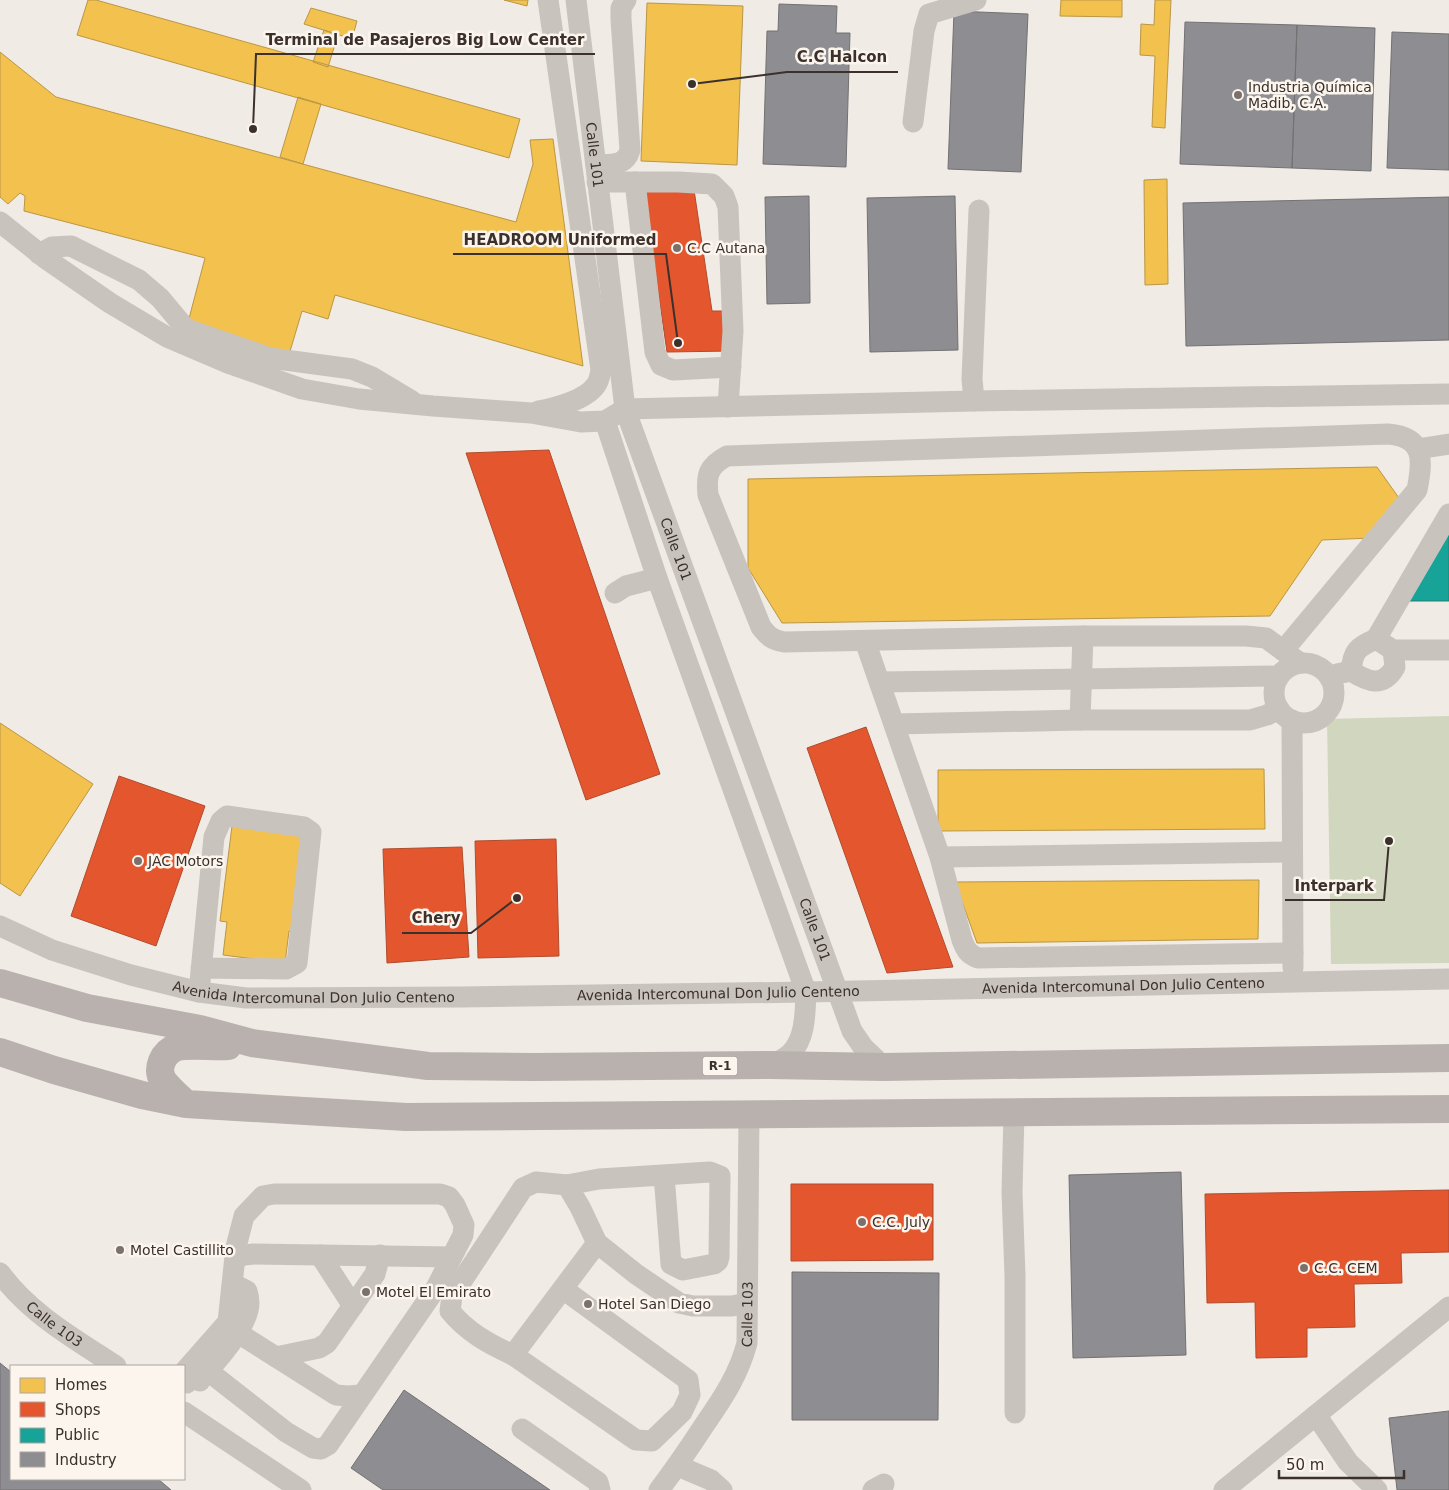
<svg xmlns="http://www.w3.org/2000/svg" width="1449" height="1490" font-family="'DejaVu Sans',sans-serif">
	<rect width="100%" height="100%" fill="#f0ebe5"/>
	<path fill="#d1d6bf" d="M1449,716V963L1331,964L1327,719Z"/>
	<path fill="#f2c14e" stroke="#bb9644" d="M88,0H96L520,119L509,158L77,35Z
		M504,0H528L527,6Z
		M1061,0H1122V17L1060,16Z
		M1155,0H1171L1165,128L1152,127L1155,56L1140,55L1141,24L1154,25Z
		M647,3L743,6L737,165L641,161Z
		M311,8L357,21L352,39L304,24Z
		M324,30L338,35L328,67L313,62Z
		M0,52L56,97L516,222L533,164L530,140L553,139L583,366L335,295L328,319L302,311L288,358L187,326L205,258L24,211L25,196L20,193L8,204L0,197Z
		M298,97L321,104L303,164L280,157Z
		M1167,179L1168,284L1145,285L1144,180Z
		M1377,467L1404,505L1372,538L1322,540L1270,616L782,623L748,568V479Z
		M0,723L93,784L20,896L0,883Z
		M1264,769L1265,829L938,831V770Z
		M232,826L306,836L294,931H289L285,963L223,955L227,922L220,921Z
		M1259,880L1258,939L977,943L955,882Z"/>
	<path fill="#e4572e" stroke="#b14b2d" d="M693,183L712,311H731V351L667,352L643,186Z
		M549,450L660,774L586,800L466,453Z
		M866,727L953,967L887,973L807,748Z
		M119,776L205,806L156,946L71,916Z
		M556,839L559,956L478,958L475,841Z
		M462,847L469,957L387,963L383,849Z
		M791,1184H933V1260L791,1261Z
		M1449,1190V1252L1401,1253L1402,1283L1354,1284L1355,1327L1307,1328V1357L1256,1358L1255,1302L1207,1303L1205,1194Z"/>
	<path fill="#17a398" stroke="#228077" d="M1449,533V601H1400Z"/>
	<path fill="#8d8d92" stroke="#747173" d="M779,4L837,6L836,33H850L846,167L763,164L767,31H778Z
		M954,11L1028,14L1021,172L948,169Z
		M1185,22L1297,25L1292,168L1180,164Z
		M1297,25L1375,28L1371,171L1292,168Z
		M1392,32L1449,34V170L1387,168Z
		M809,196L810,303L767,304L765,197Z
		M955,196L958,350L870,352L867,198Z
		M1449,197V340L1186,346L1183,203Z
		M1181,1172L1186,1355L1073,1358L1069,1175Z
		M792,1272L939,1273L938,1420H792Z
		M0,1363L11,1372V1479H158L171,1490H0Z
		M404,1390L550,1490H383L351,1468Z
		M1449,1411V1490H1397L1389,1418Z"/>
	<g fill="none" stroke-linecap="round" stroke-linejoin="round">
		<g stroke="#c9c3be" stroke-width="21">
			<path id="s1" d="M576,0L625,409L852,1031L863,1047L884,1067"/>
			<path d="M913,122L924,31L929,14L976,0"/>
			<path d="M596,165C611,164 625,167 630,150L621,19V8L626,0"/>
			<path d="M597,182H678L712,184L724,196L728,207L733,331L728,407"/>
			<path d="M635,182L655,352L661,365L673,370L731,367"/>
			<path d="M0,222L45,258L110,303L167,337L228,363L302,389L359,399L433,406L531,413L581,422L605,421L625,409L974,401L1449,394"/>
			<path d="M39,254L52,247L71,246L139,280L160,298L186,329L270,358L352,369L372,377L412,401"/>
			<path d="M974,401L972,379L979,210"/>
			<path d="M538,411C555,408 586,400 596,385C599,381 600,375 601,370L548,0"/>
			<path d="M605,421L657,578L806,992C805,1012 806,1037 791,1053C786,1058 778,1062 771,1065"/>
			<path d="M1417,449L1449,444"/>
			<path d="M615,593L626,586L657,578"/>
			<path d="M1376,639L1449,514"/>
			<path d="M865,641L940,857L962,940C966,950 968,954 978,958L1293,953"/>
			<path d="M1283,651L1417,490C1423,460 1425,437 1388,434L727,456C708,466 706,475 708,495L761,627C768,636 772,640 784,642L1083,636H1246L1266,638L1300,663"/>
			<circle cx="1304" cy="693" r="30"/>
			<path d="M1351,671C1353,651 1357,647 1376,639L1393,650H1449"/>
			<path d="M1337,674L1351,671C1368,682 1383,688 1395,667L1393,650"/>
			<path d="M880,682L1279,676"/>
			<path d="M1080,720L1083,636"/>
			<path d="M1292,720L1293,968"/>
			<path d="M895,724L1080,720H1250L1267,715L1279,709"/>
			<path d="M940,857L1292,852"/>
			<path id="s2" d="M0,926L52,950L131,975L199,992L246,998L462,997L806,992L1449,979"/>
			<path d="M199,992L214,837L221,821L227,816L304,827L311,832L297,963L286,969L201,968"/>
			<path d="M1014,1112L1012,1192L1015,1276V1413"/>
			<path d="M664,1175L671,1264L683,1270L714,1264L718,1261L719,1257L720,1176L710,1172L599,1179L567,1185L580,1207L597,1243L636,1274L679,1303L693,1306H732L747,1303"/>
			<path d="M567,1185L536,1182L523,1188L452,1296L450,1311C467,1332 489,1344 513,1355L597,1243"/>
			<path d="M320,1255L353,1306"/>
			<path d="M235,1258L244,1255L254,1254L451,1257"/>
			<path id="s3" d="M0,1273C30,1314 75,1339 116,1366"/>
			<path d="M238,1333L336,1395L348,1396L361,1395"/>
			<path d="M513,1355L636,1440L652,1441L682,1412L690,1395L688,1380L563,1289"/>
			<path d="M276,1357L319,1348L327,1343L375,1274L380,1255"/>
			<path d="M200,1381V1378C217,1362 249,1325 249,1303C249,1299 248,1294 247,1291L239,1287L232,1288"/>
			<path d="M187,1383L184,1372L228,1322L236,1247L244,1216L263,1196L274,1194H440L449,1197L455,1205L464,1225L463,1235L436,1288L328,1445L321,1449L313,1448L286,1432L208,1371"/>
			<path d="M184,1412L301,1490"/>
			<path d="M1316,1415L1348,1462L1377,1490"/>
			<path d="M522,1429L598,1482L600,1490"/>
			<path d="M678,1466L711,1480L722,1490"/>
			<path id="s4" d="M659,1490C675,1469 690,1447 705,1424C723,1398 739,1374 747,1343L749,1113"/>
			<path d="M873,1490L884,1484"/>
			<path d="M1224,1490L1449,1307"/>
		</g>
		<path stroke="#b8b1ad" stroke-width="28" d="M0,983L87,1008L200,1029L252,1043L428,1066L534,1067L771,1065L884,1067L1449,1058
			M0,1052L54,1070L142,1095L186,1104L406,1117L1449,1109
			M186,1104C179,1097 170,1090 164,1082C155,1069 163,1052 177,1047C189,1044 214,1047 228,1046"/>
	</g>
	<g fill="#7a716c" stroke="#fbf5ee" stroke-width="2">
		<circle cx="1238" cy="95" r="5"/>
		<circle cx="677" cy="248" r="5"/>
		<circle cx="138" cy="861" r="5"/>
		<circle cx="862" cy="1222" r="5"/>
		<circle cx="120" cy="1250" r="5"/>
		<circle cx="1304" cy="1268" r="5"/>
		<circle cx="366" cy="1292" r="5"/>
		<circle cx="588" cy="1304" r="5"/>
	</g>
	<g text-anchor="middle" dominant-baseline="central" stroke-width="5" stroke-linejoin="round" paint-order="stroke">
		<rect fill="#fbf5ee" stroke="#756b66" stroke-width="1" x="702.5" y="1056.5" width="35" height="19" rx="4"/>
		<g font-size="12" font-weight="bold" fill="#3b302b">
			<text x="720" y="1066">R-1</text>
		</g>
		<g font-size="14" fill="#3b302b" stroke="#fbf5ee" text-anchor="start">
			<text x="1248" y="87">Industria Química<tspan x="1248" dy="16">Madib, C.A.</tspan></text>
			<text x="687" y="248">C.C Autana</text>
			<text x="148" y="861">JAC Motors</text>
			<text x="872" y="1222">C.C. July</text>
			<text x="130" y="1250">Motel Castillito</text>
			<text x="1314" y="1268">C.C. CEM</text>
			<text x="376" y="1292">Motel El Emirato</text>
			<text x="598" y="1304">Hotel San Diego</text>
		</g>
		<g font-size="14" fill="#3b302b" stroke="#fbf5ee">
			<text stroke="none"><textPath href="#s1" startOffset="156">Calle 101</textPath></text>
			<text stroke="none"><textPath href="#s1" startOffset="561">Calle 101</textPath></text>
			<text stroke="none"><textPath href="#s1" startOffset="966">Calle 101</textPath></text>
			<text stroke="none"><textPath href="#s2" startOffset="1135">Avenida Intercomunal Don Julio Centeno</textPath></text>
			<text stroke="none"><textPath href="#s2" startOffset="325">Avenida Intercomunal Don Julio Centeno</textPath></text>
			<text stroke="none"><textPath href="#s2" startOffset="730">Avenida Intercomunal Don Julio Centeno</textPath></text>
			<text stroke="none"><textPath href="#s4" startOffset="201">Calle 103</textPath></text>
			<text stroke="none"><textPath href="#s3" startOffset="75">Calle 103</textPath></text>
		</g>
	</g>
	<path fill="none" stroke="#3b302b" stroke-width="2" d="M253 129L256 54H595M692 84L787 72H898M678 343L666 254H453M1389 841L1384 900H1285M517 898L471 933H402"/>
	<g fill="#3b302b" stroke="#fbf5ee" stroke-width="2">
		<circle cx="253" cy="129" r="5"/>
		<circle cx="692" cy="84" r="5"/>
		<circle cx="678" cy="343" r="5"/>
		<circle cx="1389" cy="841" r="5"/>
		<circle cx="517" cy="898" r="5"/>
	</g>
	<g font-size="15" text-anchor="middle" font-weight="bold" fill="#3b302b" stroke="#fbf5ee" stroke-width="5" stroke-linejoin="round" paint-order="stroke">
		<text x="425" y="45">Terminal de Pasajeros Big Low Center</text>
		<text x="842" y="62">C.C Halcon</text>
		<text x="560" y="245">HEADROOM Uniformed</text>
		<text x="1334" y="891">Interpark</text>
		<text x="436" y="923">Chery</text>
	</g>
	<rect x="10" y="1365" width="175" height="115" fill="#fbf5ee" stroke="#aea6a0"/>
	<rect x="20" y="1378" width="25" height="15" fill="#f2c14e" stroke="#aea6a0"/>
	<text x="55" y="1390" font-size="15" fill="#3b302b">Homes</text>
	<rect x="20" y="1402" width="25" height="15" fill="#e4572e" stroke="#aea6a0"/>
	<text x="55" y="1415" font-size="15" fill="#3b302b">Shops</text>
	<rect x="20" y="1428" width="25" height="15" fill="#17a398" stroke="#aea6a0"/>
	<text x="55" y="1440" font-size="15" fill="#3b302b">Public</text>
	<rect x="20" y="1452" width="25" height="15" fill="#8d8d92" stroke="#aea6a0"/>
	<text x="55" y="1465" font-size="15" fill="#3b302b">Industry</text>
	<path d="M1279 1470v8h125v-8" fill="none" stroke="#3b302b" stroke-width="2.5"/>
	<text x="1286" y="1470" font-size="15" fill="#3b302b" stroke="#fbf5ee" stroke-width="4" paint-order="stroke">50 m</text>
</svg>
